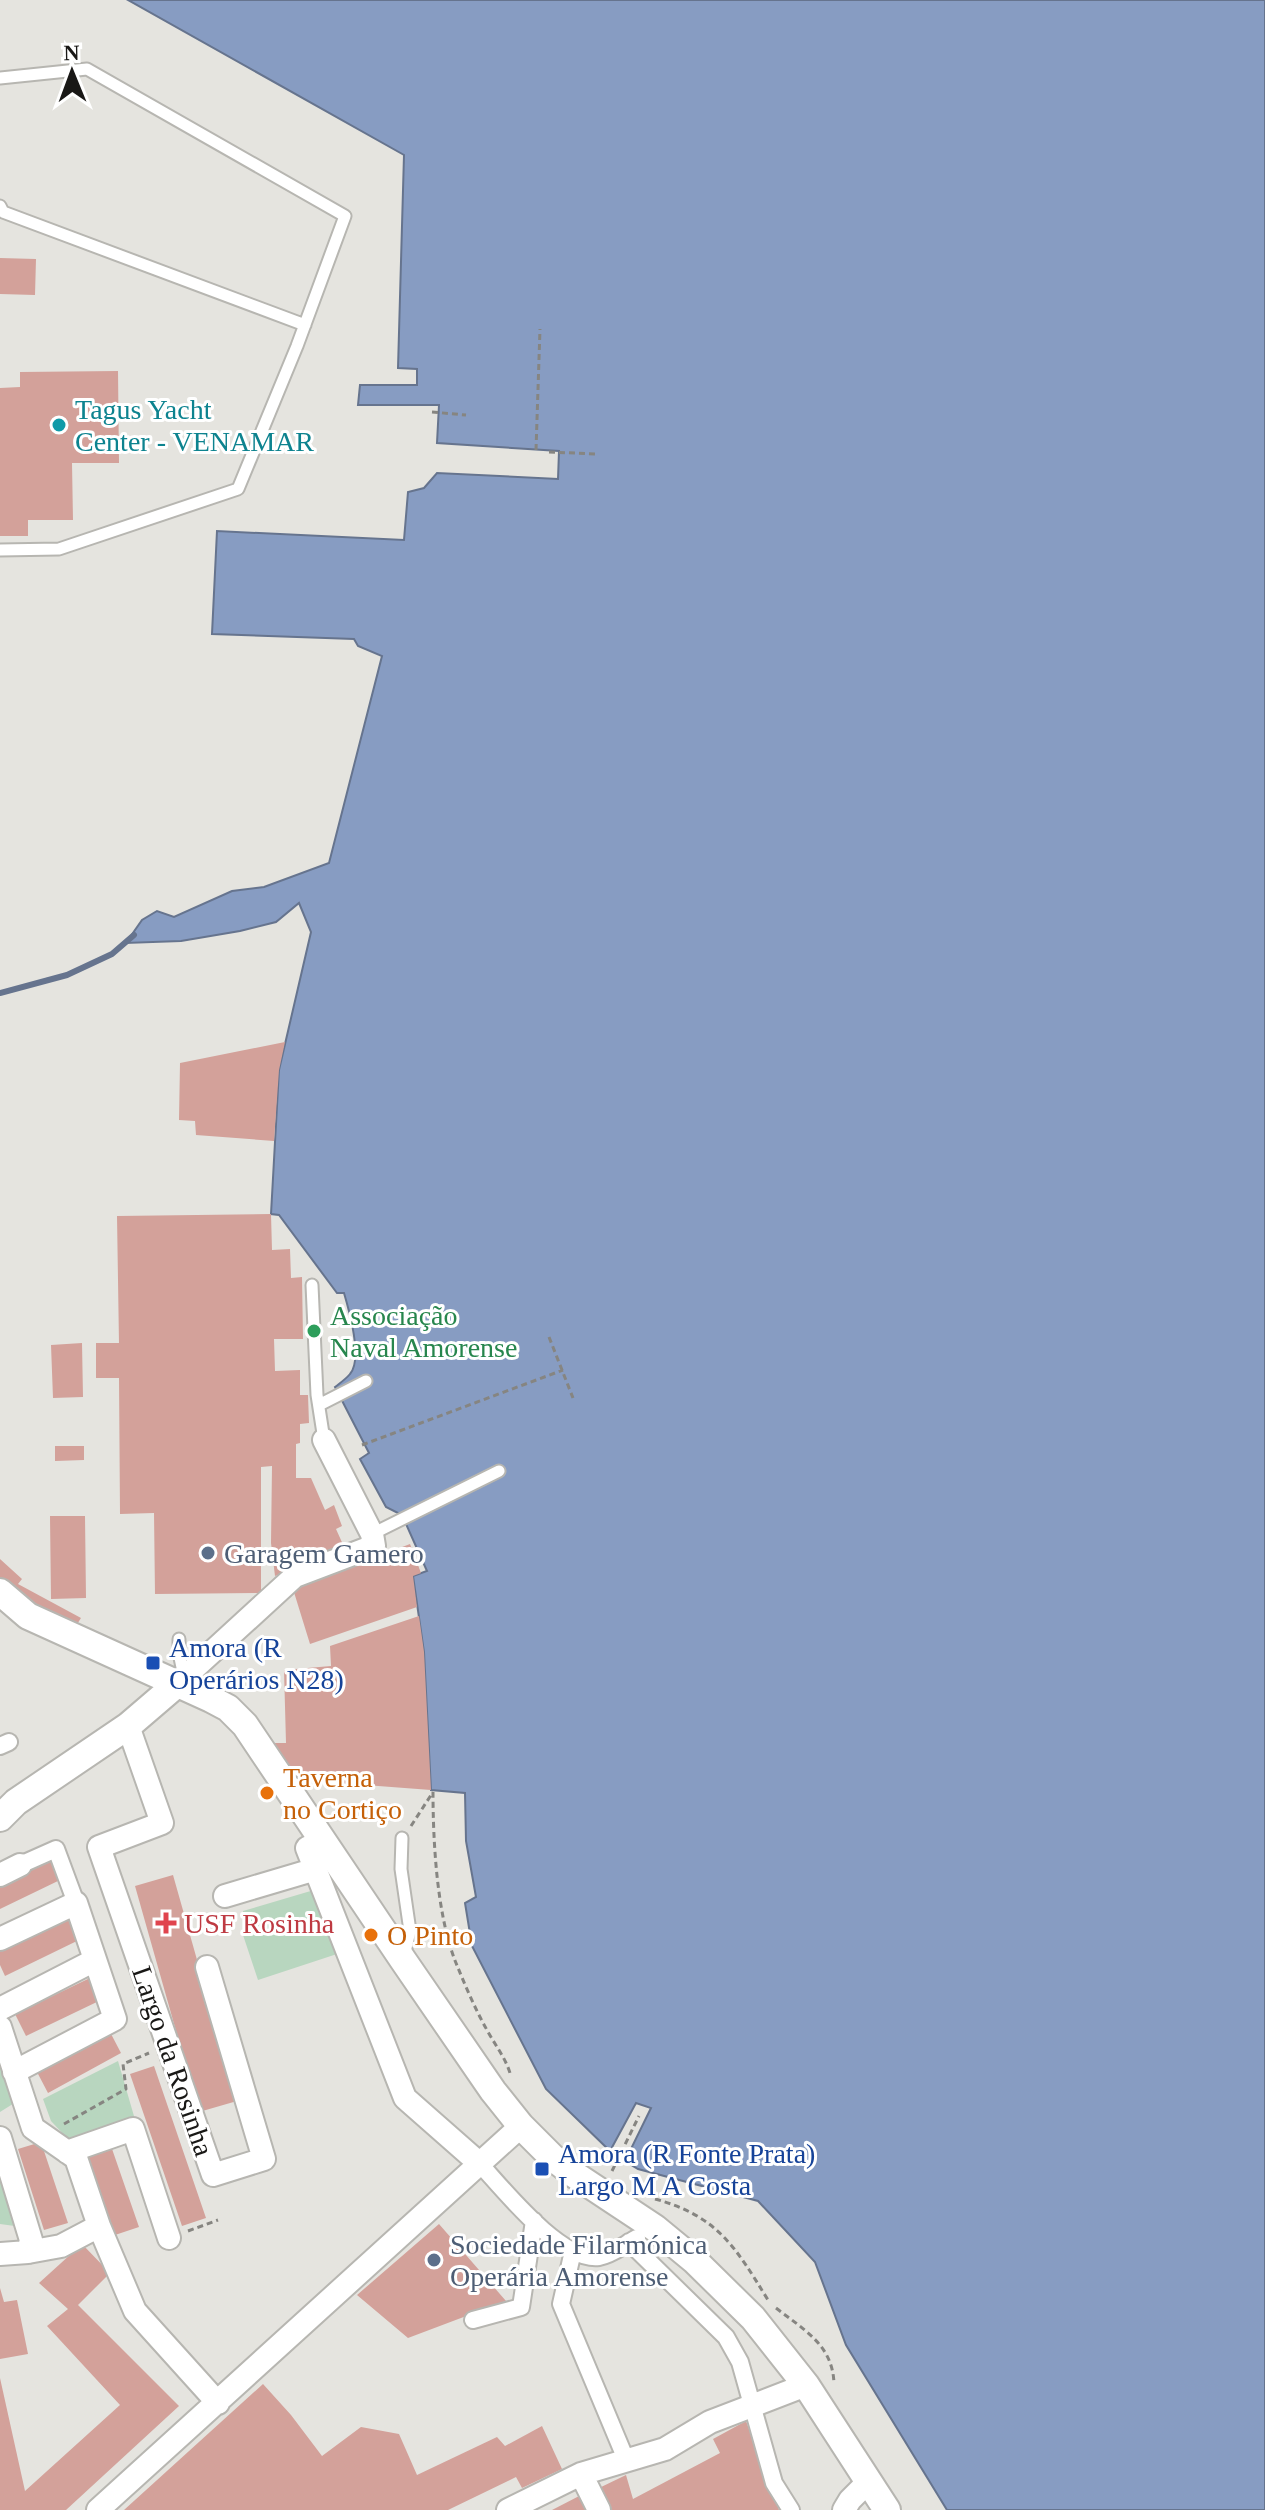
<svg xmlns="http://www.w3.org/2000/svg" width="1265" height="2510" font-family="'Times New Roman',serif">
	<rect width="100%" height="100%" fill="#e5e4df"/>
	<path fill="#b8d6bf" d="M314,1890L337,1954L258,1980L243,1935V1911Z
		M0,2050L16,2102L0,2112Z
		M118,2061L136,2123L68,2139L51,2121L43,2099Z
		M0,2164L22,2227L0,2224Z"/>
	<path fill="#879cc2" stroke="#66748e" stroke-width="2" d="M128,0H1265V2510H947L846,2345L815,2262L758,2201L638,2169L625,2161L651,2108L636,2103L610,2151L546,2089L472,1946L465,1903L476,1897L466,1841L465,1793L431,1790L424,1652L413,1576L427,1571L402,1515L386,1507L360,1459L369,1453L335,1387C340,1383 346,1379 350,1374C363,1359 349,1310 344,1293H337L279,1215L271,1214L279,1070L311,932L299,903L276,922L240,931L181,941L126,943L142,920L157,911L174,917L232,891L264,887L329,863L382,656L358,646L354,639L212,634L217,531L404,540L408,492L424,488L437,473L558,479L559,451L437,443L439,405H358L360,385H417V369L398,368L404,155Z"/>
	<g fill="none" stroke-linecap="round" stroke-linejoin="round">
		<path stroke="#66748e" stroke-width="6" d="M0,993L67,975L112,954L134,935"/>
	</g>
	<path fill="#d3a19a" d="M0,258L36,259L35,295L0,294Z
		M118,371L119,463H72L73,520H28V536H0V388L20,387V372Z
		M285,1042L279,1070L274,1141L196,1135L195,1121L179,1120L180,1063Z
		M271,1214L272,1250L290,1249L291,1278L302,1277L303,1339H274L275,1371L300,1370V1395H308L309,1423L300,1424V1443L296,1444V1478H311L325,1510L334,1505L342,1526L336,1529L345,1549L275,1576L271,1543L272,1466L261,1467V1593L155,1594L154,1513L120,1514L119,1378H96V1343H119L117,1216Z
		M82,1343L83,1397L53,1398L51,1345Z
		M55,1446H84V1460L55,1461Z
		M50,1516H85L86,1598L51,1599Z
		M410,1544L421,1573L413,1576L417,1607L310,1644L293,1589Z
		M0,1559L22,1579L18,1584L81,1618L74,1629L0,1584Z
		M419,1616L424,1652L431,1790L299,1780L272,1743H286L284,1670L331,1666L330,1646Z
		M49,1857L60,1880L0,1909V1881Z
		M173,1875L237,2101L199,2112L135,1886Z
		M70,1915L81,1939L5,1976L0,1965V1949Z
		M90,1978L101,2000L26,2036L15,2014Z
		M110,2032L121,2053L48,2093L37,2072Z
		M154,2066L206,2218L182,2226L130,2074Z
		M41,2142L68,2223L44,2230L18,2149Z
		M111,2146L139,2227L115,2235L86,2155Z
		M439,2224L506,2301L408,2338L357,2295Z
		M82,2244L110,2273L78,2305L179,2406L66,2510H0V2378L25,2491L120,2405L47,2326L68,2309L39,2283Z
		M0,2288L4,2302L17,2300L28,2354L0,2359Z
		M263,2384L291,2415L322,2456L361,2427L399,2434L417,2475L497,2437L505,2446L542,2426L562,2469L522,2488L516,2477L448,2510H124Z
		M746,2421L779,2510H607L597,2489L626,2475L633,2499L720,2453L713,2439Z
		M585,2493L594,2510H552Z"/>
	<g fill="none" stroke-linecap="round" stroke-linejoin="round">
		<defs>
			<path id="service" d="M0,78L87,69L345,216L297,346L238,489L59,549L0,550
				M0,206L3,212L305,325
				M312,1285L317,1395L324,1440
				M319,1405L366,1381
				M372,1534L499,1471
				M179,1639V1653L184,1677
				M402,1838L401,1869L410,1931L404,1956"/>
			<path id="pedestrian" d="M0,1746L9,1742
				M20,1865L56,1849L76,1903
				M480,2164C504,2190 561,2262 599,2257C612,2255 625,2244 637,2238
				M629,2242L726,2337L740,2362L774,2483L791,2510
				M573,2251L561,2304L627,2462
				M473,2320L521,2307L534,2221"/>
			<path id="minor" d="M177,1684L295,1576L374,1546L372,1534L324,1440
				M128,1726L162,1823L99,1847L213,2175L264,2159L207,1967
				M324,1840L307,1848L405,2098L480,2164
				M0,1875L20,1865
				M225,1896L316,1869
				M0,1939L76,1903L115,2019L14,2072
				M0,2009L95,1960
				M0,2027L33,2128L76,2158L99,2226L135,2311L218,2403
				M0,2138L31,2240L28,2252
				M67,2152L133,2129L169,2238
				M0,2254L28,2252L61,2246L99,2226
				M581,2474L599,2510
				M98,2510L521,2126
				M508,2510L581,2474L665,2449L710,2422L806,2385
				M844,2510L850,2500L868,2482"/>
			<path id="tertiary" d="M0,1592L28,1616L211,1699L228,1708L245,1725L403,1960L493,2091L521,2126L552,2157L575,2175L655,2228L695,2261L753,2318L806,2385L887,2510
				M0,1818L16,1802L128,1726L177,1684"/>
		</defs>
		<use href="#service" stroke="#b7b6b1" stroke-width="15"/>
		<use href="#pedestrian" stroke="#b7b6b1" stroke-width="20"/>
		<use href="#minor" stroke="#b7b6b1" stroke-width="26"/>
		<use href="#tertiary" stroke="#b7b6b1" stroke-width="30"/>
		<path stroke="#868581" stroke-width="3" stroke-dasharray="6 4" stroke-linecap="butt" d="M432,412L466,415
			M536,450L540,329
			M549,452L596,454
			M549,1337L573,1398
			M362,1445L563,1370
			M433,1792C433,1843 437,1916 456,1963C465,1985 475,2009 487,2030C495,2045 505,2057 510,2073
			M411,1826L433,1792
			M64,2124L126,2089L123,2064L149,2053
			M612,2171L639,2116
			M655,2199C718,2216 736,2248 768,2300
			M188,2231L218,2220
			M776,2308C804,2330 833,2345 834,2384"/>
		<use href="#service" stroke="#fff" stroke-width="11"/>
		<use href="#pedestrian" stroke="#fff" stroke-width="16"/>
		<use href="#minor" stroke="#fff" stroke-width="22"/>
		<use href="#tertiary" stroke="#fff" stroke-width="26"/>
	</g>
	<circle fill="#0f9aa8" stroke="#fff" stroke-width="3" cx="59" cy="425" r="8"/>
	<circle fill="#2e9e5b" stroke="#fff" stroke-width="3" cx="314" cy="1331" r="8"/>
	<g fill="#5c6f8a" stroke="#fff" stroke-width="3">
		<circle cx="208" cy="1553" r="8"/>
		<circle cx="434" cy="2260" r="8"/>
	</g>
	<g fill="#1a4fb4" stroke="#fff" stroke-width="3">
		<rect x="145" y="1655" width="16" height="16" rx="4"/>
		<rect x="534" y="2161" width="16" height="16" rx="4"/>
	</g>
	<g fill="#e8710a" stroke="#fff" stroke-width="3">
		<circle cx="267" cy="1793" r="8"/>
		<circle cx="371" cy="1935" r="8"/>
	</g>
	<path fill="#e0444e" stroke="#fff" stroke-width="3" d="M162 1911h8v8h8v8h-8v8h-8v-8h-8v-8h8z"/>
	<g text-anchor="middle" dominant-baseline="central" stroke-width="6" stroke-linejoin="round" paint-order="stroke">
		<g font-size="28" fill="#0d838f" stroke="#fff" text-anchor="start">
			<text x="75" y="409">Tagus Yacht<tspan x="75" dy="32">Center - VENAMAR</tspan></text>
		</g>
		<g font-size="28" fill="#27864d" stroke="#fff" text-anchor="start">
			<text x="330" y="1315">Associação<tspan x="330" dy="32">Naval Amorense</tspan></text>
		</g>
		<g font-size="28" fill="#4e5e75" stroke="#fff" text-anchor="start">
			<text x="224" y="1553">Garagem Gamero</text>
			<text x="450" y="2244">Sociedade Filarmónica<tspan x="450" dy="32">Operária Amorense</tspan></text>
		</g>
		<g font-size="28" fill="#164399" stroke="#fff" text-anchor="start">
			<text x="169" y="1647">Amora (R<tspan x="169" dy="32">Operários N28)</tspan></text>
			<text x="558" y="2153">Amora (R Fonte Prata)<tspan x="558" dy="32">Largo M A Costa</tspan></text>
		</g>
		<g font-size="28" fill="#c56008" stroke="#fff" text-anchor="start">
			<text x="283" y="1777">Taverna<tspan x="283" dy="32">no Cortiço</tspan></text>
			<text x="387" y="1935">O Pinto</text>
		</g>
		<g font-size="28" fill="#be3a42" stroke="#fff" text-anchor="start">
			<text x="184" y="1923">USF Rosinha</text>
		</g>
		<g font-size="28" fill="#191816" stroke="#fff">
			<text transform="translate(173 2061) rotate(71)">Largo da Rosinha</text>
		</g>
	</g>
	<g transform="translate(72 72) rotate(359)" stroke="#ffffff" stroke-width="6" paint-order="stroke">
	<path d="M0-6L14 30L0 20L-14 30Z" fill="#191816"/>
	<text y="-12" font-size="22" font-weight="bold" text-anchor="middle" fill="#191816">N</text>
	</g>
</svg>
